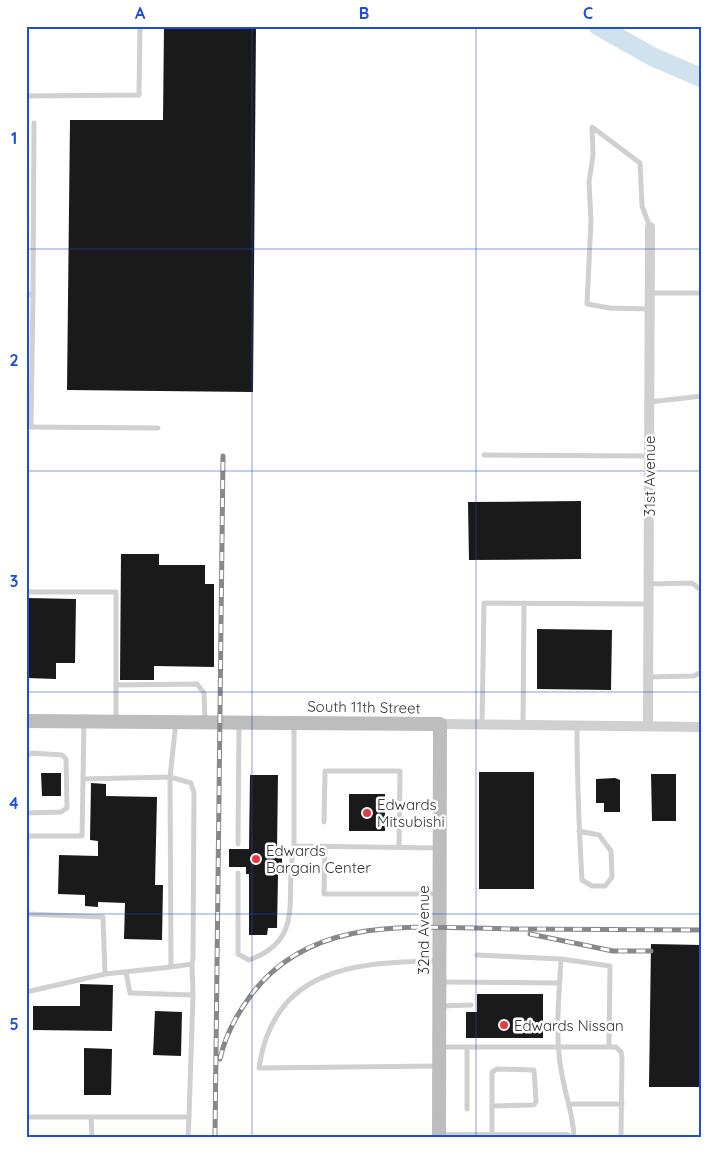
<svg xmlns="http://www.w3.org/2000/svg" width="728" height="1163" font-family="Quicksand,sans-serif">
	<rect width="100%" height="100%" fill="#fff"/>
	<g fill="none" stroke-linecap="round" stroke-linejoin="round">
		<path stroke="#cfe2ee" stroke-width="19" d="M598,26L653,57L702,78"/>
	</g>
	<path fill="#1a1a1a" d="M164,26H256L253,392L67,390L70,120H163Z
		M581,501V559L469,560L468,502Z
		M121,554H159V565H205V584H214V667L154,666V680H120Z
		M26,598L76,599L75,663H56V679L26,678Z
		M537,629L612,630L611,690L537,689Z
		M479,772H534V889H479Z
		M41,773H61V796H42Z
		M651,774H676V821H652Z
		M250,775H278L277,851H282V875H278L277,928H268L267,935H249V874H246V867H229V849H249Z
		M615,778L620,780V812H604V803H596V779Z
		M91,783L106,784V796L157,797L155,885H163L162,940L124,939L125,903L98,902V907L85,906V895L58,894L59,855L98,856V841L90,840Z
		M349,794H385V831H349Z
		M651,944L702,945V1087H649Z
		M80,984L113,985L112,1031L33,1030V1006H80Z
		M477,994H543V1038H466V1012H477Z
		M155,1011L182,1012L181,1056L153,1055Z
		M84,1048L112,1049L111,1095H84Z"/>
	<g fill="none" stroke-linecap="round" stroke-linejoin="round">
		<path stroke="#d0d0d0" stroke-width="5" d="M26,96L139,95L140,26
			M650,293H702
			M26,294H33L34,123
			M650,309L610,308L587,304L591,221L589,182L593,155L592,127L640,163L642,206L650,227
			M649,402L702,396
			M26,427L158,428
			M31,427L33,294
			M484,455L649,456
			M26,592H116V719
			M648,677L694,676L701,672V590L692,583L649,584
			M116,685L197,684L204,693L205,721
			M294,724V846L439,848
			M482,724L484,603L648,604
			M523,725L524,603
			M577,726C577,777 579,828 582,880L592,886H605L612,877L611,851L599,835L579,831
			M26,756L32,753L62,755L66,759L67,808L61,812L26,813
			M83,779L170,777L176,722
			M26,814V836
			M324,822L325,771H400L399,847
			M238,844L239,725
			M325,846L324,894H439
			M238,873V954L249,960C308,939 283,894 294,846
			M26,914L27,836H82L84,723
			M477,955L561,959L610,966L609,1047
			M561,959C559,998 554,1041 563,1080C567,1101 573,1114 574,1137
			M437,961C355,962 273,968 259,1068L439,1066
			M126,972L130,993L193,995L192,964
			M105,974L171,967L170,777L191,783L194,793L193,958L192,964L171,967
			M440,982L559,983
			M26,992L105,974L103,917L27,914
			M441,1006L471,1005
			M440,1047H616L621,1052L622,1058L621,1137
			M571,1104H622
			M492,1106L534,1105L536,1101L534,1070L497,1069L492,1072C492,1093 492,1115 492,1137
			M467,1109V1047
			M26,1117H189L188,1137
			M91,1117L92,1137
			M189,1117L193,995"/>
		<path stroke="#d0d0d0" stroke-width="10" d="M440,724L702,727
			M648,726L650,227
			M439,1137H567"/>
		<path stroke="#bdbdbd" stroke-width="14" d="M26,721L440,724L439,1137"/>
		<defs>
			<path id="rail" d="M530,934L613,951H651
				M220,1059C225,1036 237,1014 251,995C313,912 420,928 512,929C575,929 638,930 702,930
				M215,1137L223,456"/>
		</defs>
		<use href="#rail" stroke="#888" stroke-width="5"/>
		<use href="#rail" stroke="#fff" stroke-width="3" stroke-dasharray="9" stroke-linecap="butt"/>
	</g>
	<path fill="none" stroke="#1d4ed8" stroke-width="1" stroke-opacity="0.55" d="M252,26V1137M476,26V1137M26,249H702M26,471H702M26,692H702M26,914H702"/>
	<g fill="#e63946" stroke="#fff" stroke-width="2">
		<circle cx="367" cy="813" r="5"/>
		<circle cx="256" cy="859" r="5"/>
		<circle cx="504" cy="1025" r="5"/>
	</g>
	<g text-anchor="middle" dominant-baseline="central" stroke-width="5" stroke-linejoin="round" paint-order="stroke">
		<g font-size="15" fill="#333" stroke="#fff">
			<text transform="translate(649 476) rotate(-90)">31st Avenue</text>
			<text transform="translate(364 707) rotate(1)">South 11th Street</text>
			<text transform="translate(423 930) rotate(-90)">32nd Avenue</text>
		</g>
		<g font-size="15" fill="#333" stroke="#fff" text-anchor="start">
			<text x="377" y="804">Edwards<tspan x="377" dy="17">Mitsubishi</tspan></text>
			<text x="266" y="850">Edwards<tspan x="266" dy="17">Bargain Center</tspan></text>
			<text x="514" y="1025">Edwards Nissan</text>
		</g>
	</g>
	<rect width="728" height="1163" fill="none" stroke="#ffffff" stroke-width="55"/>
	<rect x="28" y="28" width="672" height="1108" fill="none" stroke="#1d4ed8" stroke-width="2"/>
	<g font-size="16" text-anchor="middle" font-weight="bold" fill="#1d4ed8">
		<text x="140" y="19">A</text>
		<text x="364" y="19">B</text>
		<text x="588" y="19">C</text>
		<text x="14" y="144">1</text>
		<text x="14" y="366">2</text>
		<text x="14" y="587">3</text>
		<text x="14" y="809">4</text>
		<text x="14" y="1030">5</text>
	</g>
</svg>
